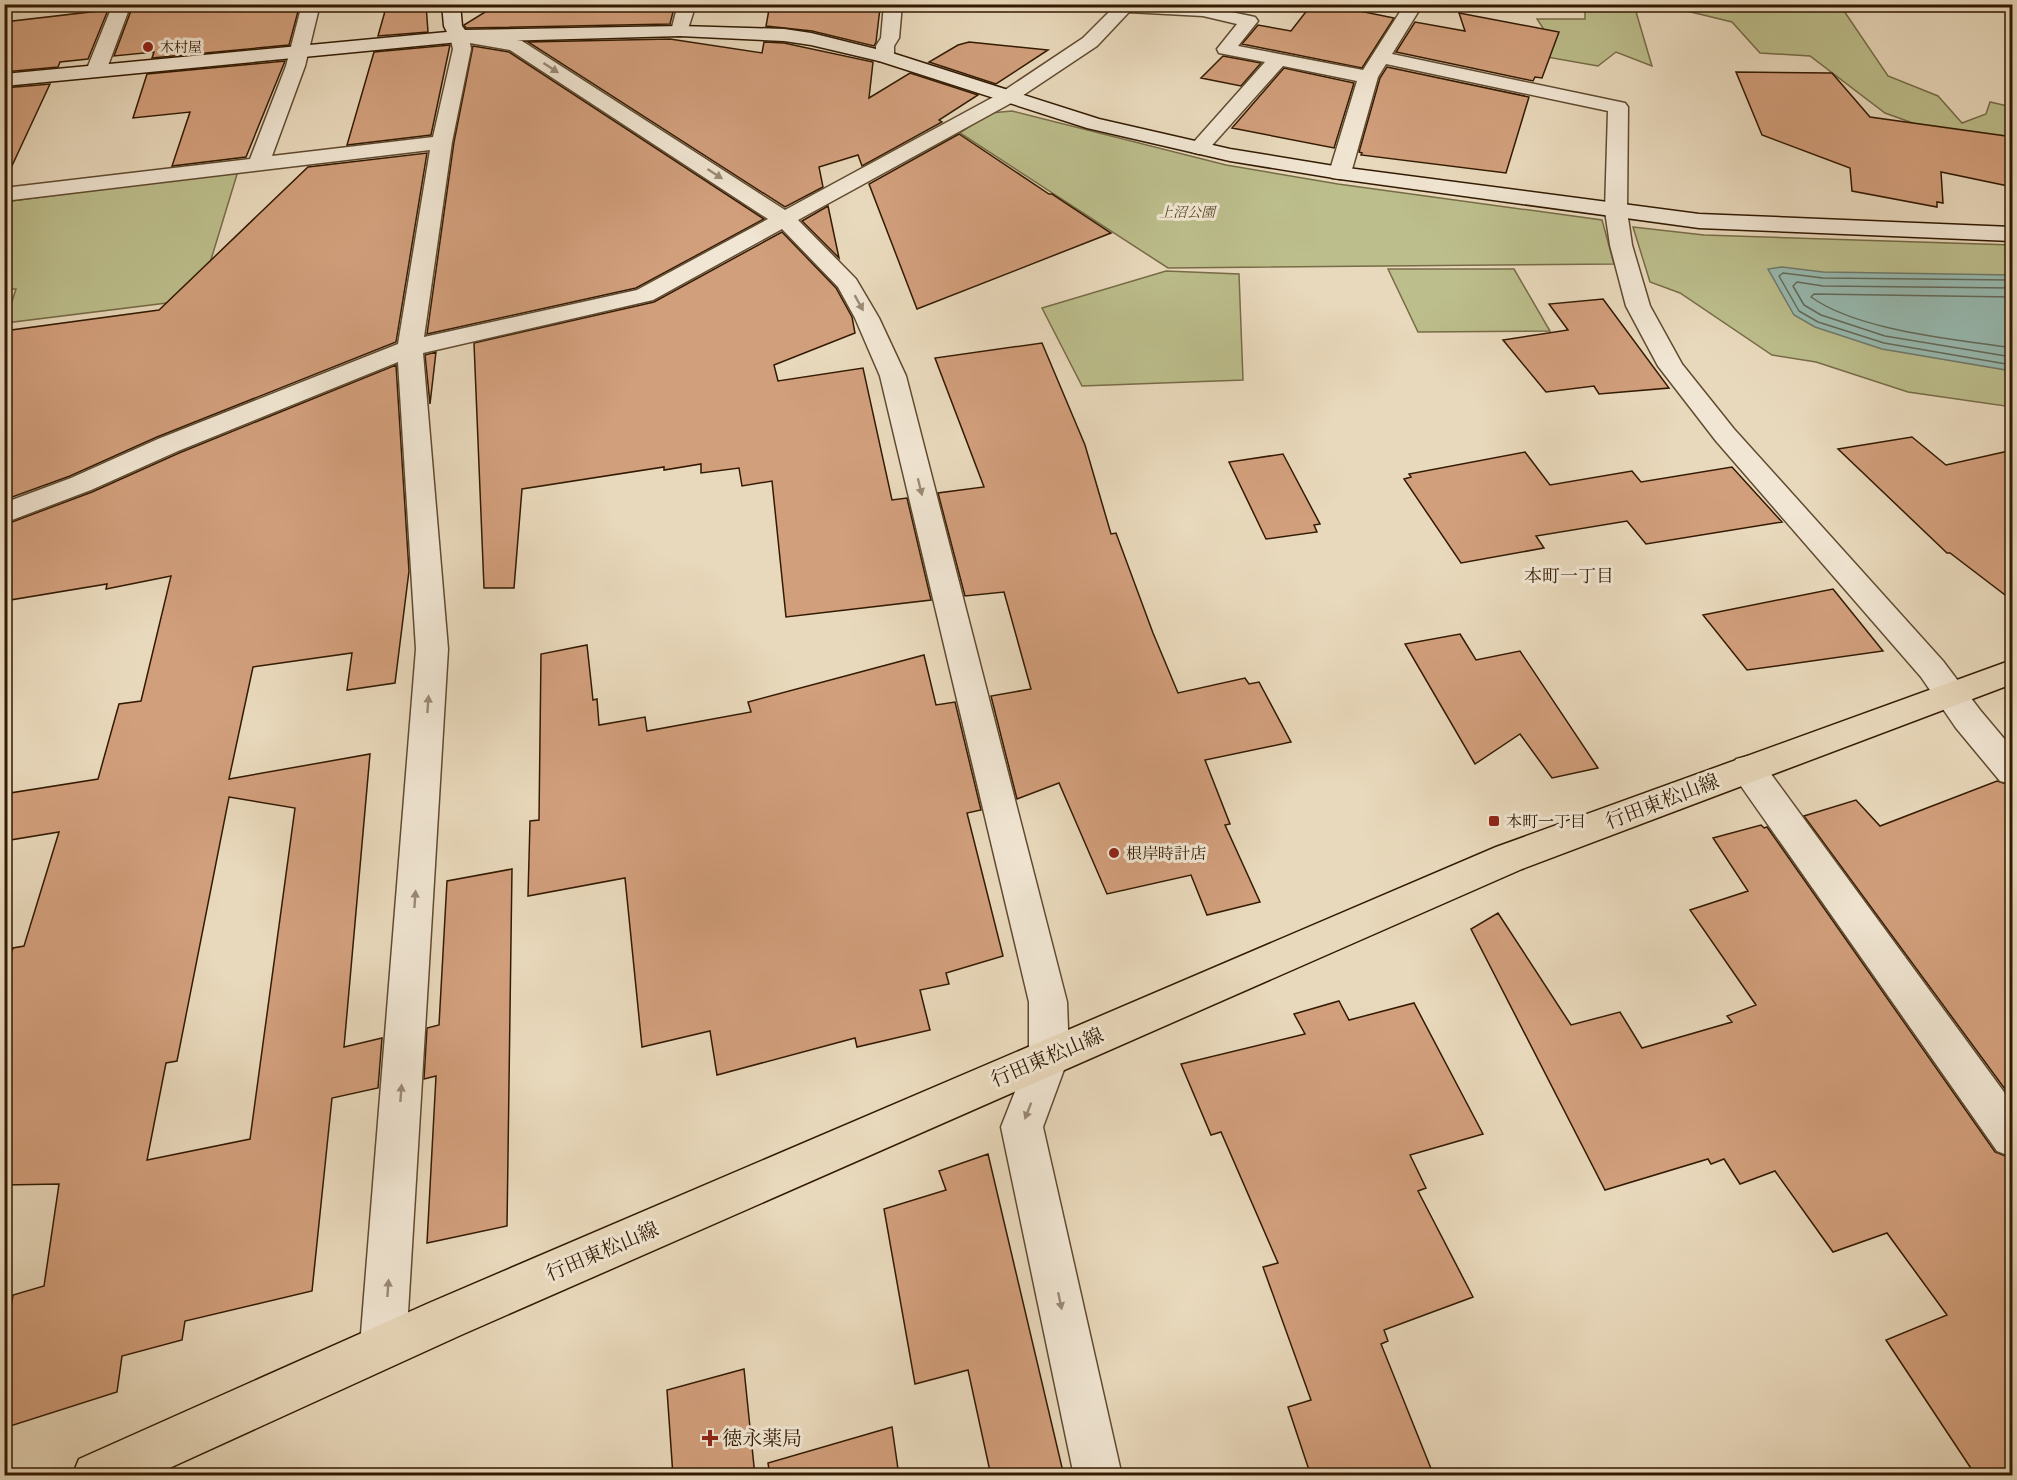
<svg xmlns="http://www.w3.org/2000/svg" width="2017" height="1480" font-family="'Libre Caslon Text','Noto Serif JP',serif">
	<rect width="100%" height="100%" fill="#e9d9bc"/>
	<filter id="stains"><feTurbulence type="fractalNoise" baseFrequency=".00333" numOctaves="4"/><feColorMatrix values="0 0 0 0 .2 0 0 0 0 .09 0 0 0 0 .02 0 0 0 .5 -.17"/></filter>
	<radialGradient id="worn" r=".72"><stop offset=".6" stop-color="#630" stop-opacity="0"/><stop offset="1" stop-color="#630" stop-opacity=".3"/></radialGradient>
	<path fill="#bcbe8c" stroke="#776c47" stroke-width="1.5" d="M1585,5H1634L1652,66L1616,52L1598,66L1512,51L1541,48L1543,28L1537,19H1585Z
		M1662,5H1840L1888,76L1938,96L1962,123L1986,114L1990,102L2012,107V152H1993L1885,113L1810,56L1760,53L1732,22Z
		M1012,111L1226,165L1338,184L1602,220L1614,264L1168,268L960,133L990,113Z
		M238,171L199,299L5,323L16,289H5L4,202Z
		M1633,227L1704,235L2012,245V407L1908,392L1816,362L1772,355L1680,293L1650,282Z
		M1388,269H1514L1550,331L1418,332Z
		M1166,271L1239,274L1243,380L1082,386L1042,308Z"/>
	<path fill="#97bab1" stroke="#6f7a6b" stroke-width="1.5" d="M1782,267L1823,272L2012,275V371L1882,349L1815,327L1794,315L1768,269Z"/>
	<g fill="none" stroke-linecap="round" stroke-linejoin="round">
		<path stroke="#646a5a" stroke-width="1.5" d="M2012,280L1823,278L1783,273L1779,276L1799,311L1818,322L1884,343L2012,365
			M2012,288L1823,286L1797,282L1793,286L1804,305L1821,315L1885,336L2012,357
			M2012,297L1814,294L1811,297C1859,331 1953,339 2012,348"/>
	</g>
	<path fill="#d29f7c" stroke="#321a02" stroke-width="1.5" fill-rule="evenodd" d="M161,4H300L289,45L152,58L154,52L114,56L132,8Z
		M387,4H426L428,32L378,36Z
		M498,4H675L670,24L466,28L464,25Z
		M770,4H836L835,9L880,8L876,42L874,46L812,31L766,26Z
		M1312,4H1325L1394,18L1362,68L1242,44L1258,25L1291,31Z
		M108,10L88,59L60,62L58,67L4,72V22Z
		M1459,13L1559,32L1542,78L1535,77L1533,81L1396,52L1415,22L1465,31Z
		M670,39L762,53L764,42L784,43L873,62L869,98L910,73L978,95L939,120L942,122L862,166L858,155L819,167L823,187L785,207L528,42Z
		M969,42L1048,50L996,84L929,62L958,45Z
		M450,45L431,135L347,145L374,52Z
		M473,46L509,52L764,219L636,288L427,334L454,142Z
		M1223,56L1261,63L1241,86L1201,78Z
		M285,61L246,157L172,166L190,112L133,118L147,74Z
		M1387,67L1529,97L1506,173L1361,155L1362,153L1359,152L1380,78Z
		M1284,68L1354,83L1334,148L1232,128Z
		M1736,72L1832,73L1870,117L2013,137V187L1941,172L1943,203L1937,202V207L1852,191L1850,168L1762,135Z
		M50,84L4,183V88Z
		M959,134L1049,194H1052L1111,233L917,309L869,184Z
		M427,153L396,342L157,437L70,476L4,500V331L159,310L308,167Z
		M828,206L839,258L802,221Z
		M782,232L836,288L852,317L855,333L774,365L778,381L863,368L892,500L907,498L931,600L786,617L772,481L742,486L739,468L701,473V464L664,470V467L522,489L514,588H484L474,343L654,302Z
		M1603,299L1669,388L1599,394L1594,386L1546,392L1503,340L1568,330L1549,304Z
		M1042,343L1085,445L1111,534L1116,533L1153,633L1178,693L1245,678L1249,684L1259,682L1291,742L1205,760L1230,824L1225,825L1260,902L1207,915L1191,875L1107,894L1059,783L1017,799L991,696L1031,689L1004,592L965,596L938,493L984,487L935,358Z
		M436,352L430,404L425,355Z
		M396,365L409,571L395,683L347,690L352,653L253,667L229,779L370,754L344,1047L382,1038L378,1088L332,1098L312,1291L185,1321L182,1340L122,1356L117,1392L4,1428V1347L13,1295L44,1286L59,1184L4,1185V974L13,948L24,946L59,832L4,841V794L98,779L119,704L141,701L171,576L106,589L107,584L4,601V525L92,492L179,453ZM229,797L295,808L250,1139L147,1160L166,1063L177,1061Z
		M1912,437L1946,465L2013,450V601L1950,553H1947L1838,449Z
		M1525,452L1550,485L1632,471L1641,482L1732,467L1782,522L1646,544L1627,521L1536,536L1544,548L1461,563L1404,479L1411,477L1409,474Z
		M1283,454L1320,524L1314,525L1317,532L1266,539L1229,462Z
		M1833,589L1883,651L1747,670L1703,615Z
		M1460,634L1476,660L1520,651L1598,768L1552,778L1520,734L1475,764L1405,644Z
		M587,645L593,700L597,699L599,725L645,717L647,731L751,712L748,702L924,655L936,705L955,702L981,810L967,813L1003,956L946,973L949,984L920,990L930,1030L857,1047L855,1038L717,1075L710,1031L642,1047L625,878L528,896L530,821L539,820L541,654Z
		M1997,781L2013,786V1100L1804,816L1856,800L1880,826Z
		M1761,825L1764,828L1767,827L1995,1152L2013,1159V1476H1976L1886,1340L1947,1315L1887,1233L1833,1252L1775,1171L1740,1184L1724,1159L1711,1164L1708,1159L1605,1190L1471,929L1498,913L1571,1025L1620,1012L1642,1048L1732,1022L1727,1016L1756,1005L1690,910L1748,891L1713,838Z
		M512,869L507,1226L427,1243L436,1076L424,1079L427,1028L439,1025L447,881Z
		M1339,1001L1349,1020L1414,1003L1483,1134L1410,1155L1426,1188L1418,1191L1473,1297L1384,1330L1388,1341L1381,1344L1434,1476H1311L1288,1407L1311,1400L1263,1267L1278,1263L1221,1132L1211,1135L1181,1064L1305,1034L1294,1014Z
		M988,1154L1064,1476H991L968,1370L915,1384L884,1209L946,1190L939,1171Z
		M744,1369L755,1476H673L667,1390Z
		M892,1427L899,1476H770L768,1463Z"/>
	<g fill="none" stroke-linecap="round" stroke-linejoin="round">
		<defs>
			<path id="street" d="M113,4H131L106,71L103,75H89L86,71Z
				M302,4H320L305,66L272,156L433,137L453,49L450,36L453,32L459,30L522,41L785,210L999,94L1083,38L1117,4L1203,6L1255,17L1258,21L1238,46L1363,70L1405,4H1423L1392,54L1625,103L1628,107L1627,211L1632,245L1650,306L1682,364L1734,429L1943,661L1980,710L2012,748V784L2000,781L1956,728L1921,677L1716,441L1658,366L1626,306L1610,245L1605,211L1608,111L1386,64L1378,77L1351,173L1348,178L1340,179L1332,178L1329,173L1357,81L1283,66L1206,152L1199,154L1192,152L1189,148L1192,144L1265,62L1219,53L1217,49L1237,24L1203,16L1129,12L1097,46L1013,102L798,220L856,279L879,318L906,376L1067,1002L1069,1056L1043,1127L1122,1476H1074L1001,1127L1029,1056V1002L880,376L855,318L838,287L782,229L653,300L423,353L448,649L406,1346L399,1362L383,1369L367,1362L360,1346L416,649L398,362L178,451L91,490L4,523V503L71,478L158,439L398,344L430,150L4,201V188L250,159L286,66ZM470,43L510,50L768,219L637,290L424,337L452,142L471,49Z
				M678,4H696L686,35H674L671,31Z
				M884,4H902L899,38L894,46V57L892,61H878L876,57V46L881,38Z
				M1748,756L1760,759L2012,1103V1157L1997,1151L1736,779L1731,769L1736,759Z"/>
			<path id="secondary" d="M442,4H460L462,26L465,30L680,26L784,29L811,33L892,53L1099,119L1230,149L1340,167L1699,214L2012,227V241L1699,228L1340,179L1230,161L1087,128L879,61L811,45L784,41L680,36L459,42L4,86V74L447,32L444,26Z"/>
			<path id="primary" d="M2012,660V684L1522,869L461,1335L152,1476H72L79,1459L429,1303L1496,847Z"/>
		</defs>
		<use href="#street" stroke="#604a30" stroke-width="3"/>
		<use href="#secondary" stroke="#321a02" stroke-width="3"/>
		<use href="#primary" stroke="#321a02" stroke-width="3"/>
		<use href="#street" fill="#f1e6d3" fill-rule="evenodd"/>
		<use href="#secondary" fill="#f1e6d3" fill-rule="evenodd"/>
		<use href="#primary" fill="#e9d9bc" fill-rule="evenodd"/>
	</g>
	<defs><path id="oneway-solid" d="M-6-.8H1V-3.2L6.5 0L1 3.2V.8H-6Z" transform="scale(1.5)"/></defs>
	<g fill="#9b8a75">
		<use href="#oneway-solid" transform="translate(551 68) rotate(33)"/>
		<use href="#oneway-solid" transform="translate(715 174) rotate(33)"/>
		<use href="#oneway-solid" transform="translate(859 303) rotate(61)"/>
		<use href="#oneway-solid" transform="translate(920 487) rotate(76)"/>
		<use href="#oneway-solid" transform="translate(428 704) rotate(-86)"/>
		<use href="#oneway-solid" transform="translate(415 899) rotate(-86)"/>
		<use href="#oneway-solid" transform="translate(401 1093) rotate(-86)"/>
		<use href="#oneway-solid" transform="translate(1028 1111) rotate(111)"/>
		<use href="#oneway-solid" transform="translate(388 1288) rotate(-86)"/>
		<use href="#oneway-solid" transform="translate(1060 1301) rotate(78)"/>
	</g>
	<g fill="#8f2418" stroke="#f1e6d3" stroke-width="2">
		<circle cx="148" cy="47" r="6"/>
		<rect x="1488" y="815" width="12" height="12" rx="3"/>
		<circle cx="1114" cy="853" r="6"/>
		<path d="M707 1429h6v6h6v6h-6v6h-6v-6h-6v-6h6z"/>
	</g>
	<g text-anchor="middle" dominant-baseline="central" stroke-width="6" stroke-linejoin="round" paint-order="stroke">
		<g font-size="14" fill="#321a02" stroke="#f1e6d3" text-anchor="start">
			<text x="160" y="47">木村屋</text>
		</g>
		<g font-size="14" font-style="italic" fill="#5b4b2b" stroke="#f1e6d3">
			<text x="1187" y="212">上沼公園</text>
		</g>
		<g font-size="16" fill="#321a02" stroke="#f1e6d3" text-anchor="start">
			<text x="1506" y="821">本町一丁目</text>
			<text x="1126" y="853">根岸時計店</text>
		</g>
		<g font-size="18" fill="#321a02" stroke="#f1e6d3">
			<text x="1569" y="576">本町一丁目</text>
		</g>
		<g font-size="20" fill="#321a02" stroke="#f1e6d3">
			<text transform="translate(1662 801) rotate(-21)">行田東松山線</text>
			<text transform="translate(1047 1057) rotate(-23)">行田東松山線</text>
			<text transform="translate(602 1251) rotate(-23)">行田東松山線</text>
		</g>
		<g font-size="20" fill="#321a02" stroke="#f1e6d3" text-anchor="start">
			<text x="722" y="1438">徳永薬局</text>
		</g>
	</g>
	<rect width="2017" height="1480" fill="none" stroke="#e9d9bc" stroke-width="24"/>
	<rect x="6" y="6" width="2005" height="1468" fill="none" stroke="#321a02" stroke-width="3"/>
	<rect x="12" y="12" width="1993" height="1456" fill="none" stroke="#321a02" stroke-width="1.5"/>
	<rect width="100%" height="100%" filter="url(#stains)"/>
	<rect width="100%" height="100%" fill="url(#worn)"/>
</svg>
